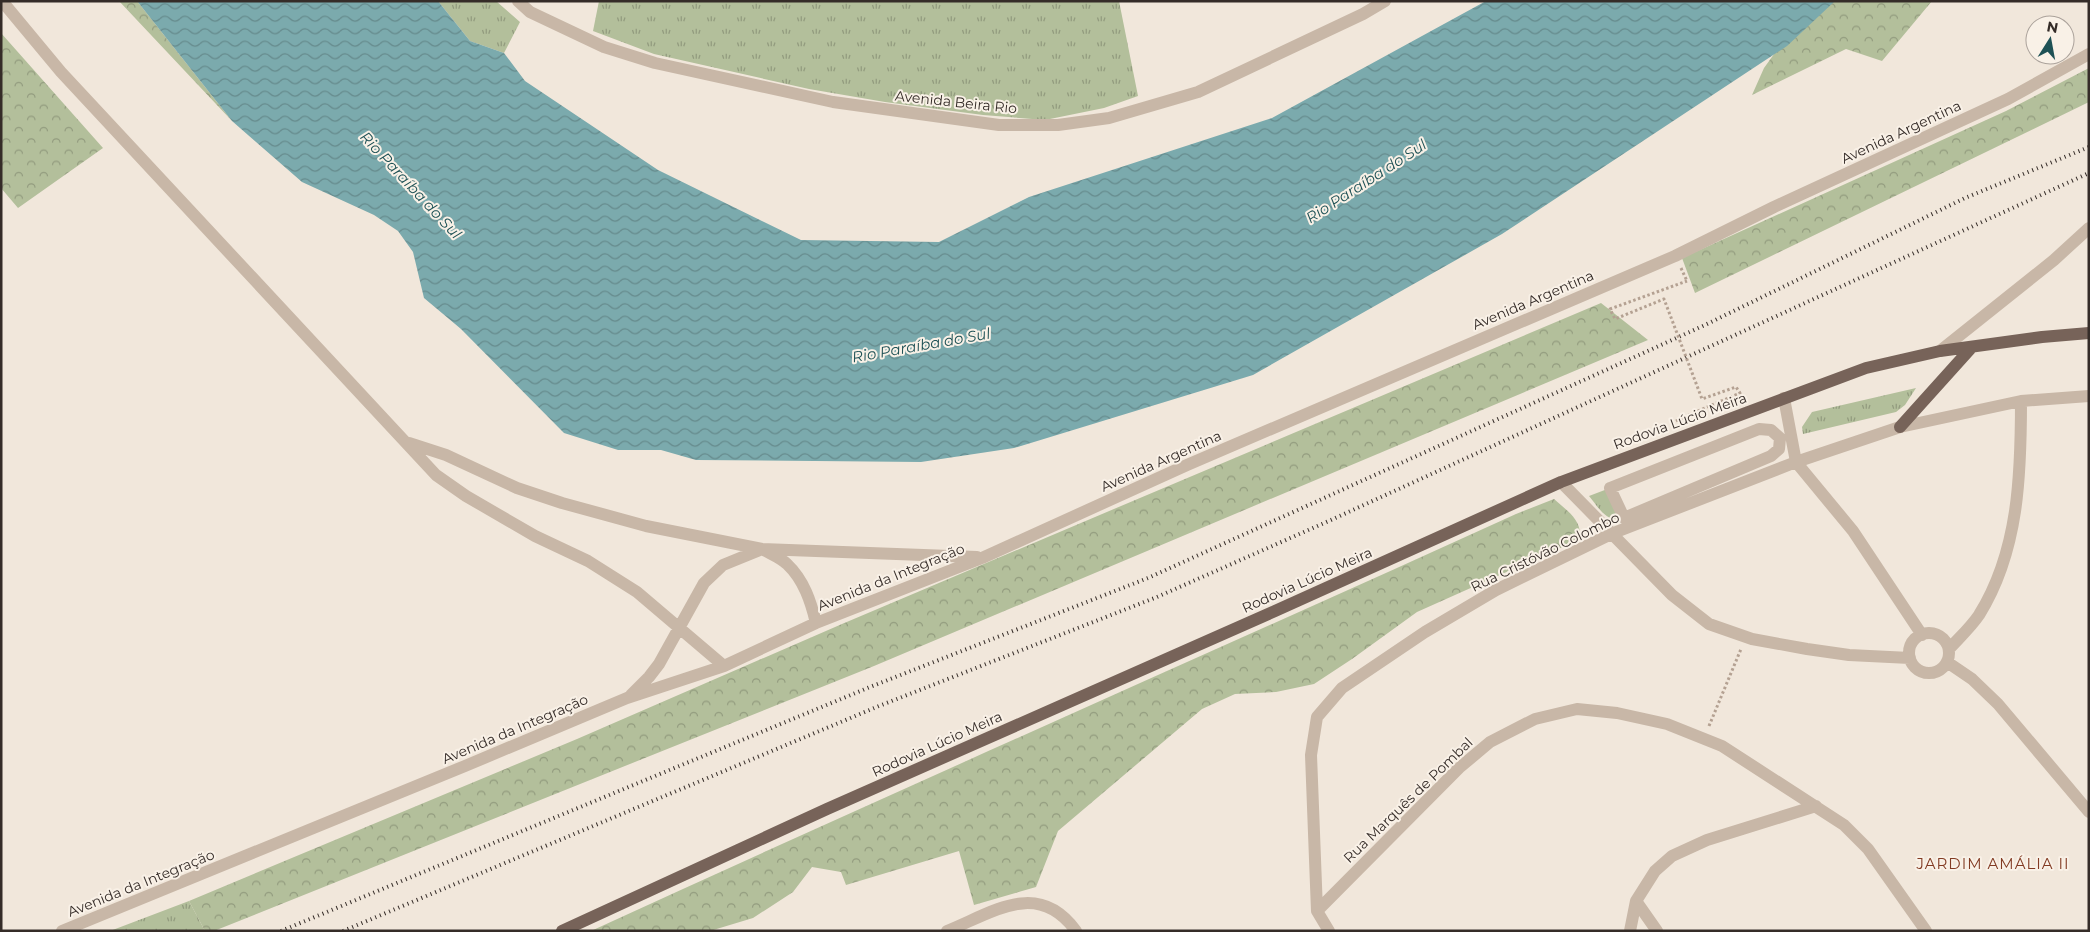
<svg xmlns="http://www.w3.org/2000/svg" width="2090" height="932" font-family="Montserrat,sans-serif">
	<defs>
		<pattern id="grass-tufts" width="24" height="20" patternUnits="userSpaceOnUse" patternTransform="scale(1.25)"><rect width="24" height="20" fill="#b3bf9b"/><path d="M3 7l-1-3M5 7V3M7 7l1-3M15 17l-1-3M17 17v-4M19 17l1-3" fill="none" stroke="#929b7e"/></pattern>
		<pattern id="forest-crowns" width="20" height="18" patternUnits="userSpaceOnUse" patternTransform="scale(1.25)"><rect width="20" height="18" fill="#b3bf9b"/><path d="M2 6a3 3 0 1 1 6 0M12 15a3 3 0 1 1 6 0" fill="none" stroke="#929b7e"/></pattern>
		<pattern id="water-waves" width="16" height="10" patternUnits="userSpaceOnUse" patternTransform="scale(1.25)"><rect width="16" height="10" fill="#7baaad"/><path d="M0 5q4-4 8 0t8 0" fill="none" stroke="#668b8d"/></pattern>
	</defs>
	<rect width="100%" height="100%" fill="#f1e7db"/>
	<path fill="url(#grass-tufts)" d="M438,1H496L520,22L504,53L470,41Z
		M599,1H1119L1138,96L1104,108L1045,120L983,115L885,102L809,89L654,54L593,31Z
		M1916,388L1905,405L1896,412L1803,434L1802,427L1812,412Z
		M1610,488L1624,518C1607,524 1599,508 1589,496Z
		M189,901L205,931H110Z"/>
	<path fill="url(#forest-crowns)" d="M119,1H137L232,121Z
		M1812,1H1932L1882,61L1846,49L1752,95L1764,68Z
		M1,33L103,148L18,208L1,188Z
		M2089,68V102L1695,293L1682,258L2006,111Z
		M1601,303L1648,340L874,666L214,931H205L189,901L577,739L842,624Z
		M1554,499C1566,510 1581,519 1580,536L1576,541L1417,612L1352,659L1314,684L1276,692L1235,694L1202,709L1058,831L1036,887L974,905L959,851L846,885L841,872L812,867L793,892L753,918L710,931H591C898,790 1208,654 1516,514Z"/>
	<path fill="url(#water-waves)" d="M137,1H438L470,41L504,53L525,81L658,170L801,240L939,242L1029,197L1272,118L1486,1H1835L1787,46L1502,234L1253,375L1014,448L921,462L696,460L661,450H618L564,433L461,329L424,298L413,252L398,231L374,215L302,182L232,121Z"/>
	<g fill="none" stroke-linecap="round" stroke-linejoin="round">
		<path stroke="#b4a192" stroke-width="3" stroke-dasharray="2.5 2.5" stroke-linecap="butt" d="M1681,268L1687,281
			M1676,421L1684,417
			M1709,726L1741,649"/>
		<path stroke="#c8b7a7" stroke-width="12" d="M2,1L61,72L436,475L466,496L535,536L588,561L637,592L724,666
			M518,1L530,12L604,47L655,63L833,102L999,125H1058L1109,118L1198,92L1363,14L1385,1
			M1940,351L2054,260L2089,228
			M1784,398L1796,462L1853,531L1922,635
			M1759,429L1771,430L1780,438L1779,449L1771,456L1624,518L1610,488Z
			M409,443L446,455L517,488L562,503L646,526L762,549L977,557
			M1561,482L1672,595L1709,624L1752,639L1807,649L1849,655L1910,658
			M764,550C771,554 781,558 787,564C804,580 811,602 816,623
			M1909 653a20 20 0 1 1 40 0a20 20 0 1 1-40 0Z
			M1949,649C1959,638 1971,627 1979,615C2019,551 2021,474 2021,401
			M1947,662L1972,679L1998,704L2089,812
			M631,695L649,677L659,664L704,583L723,565L762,549
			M1636,901L1657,931
			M1317,911L1459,768L1490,742L1535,719L1577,709L1617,713L1667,724L1722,746L1844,825L1868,849L1926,931
			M62,931L465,766L627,698L724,666L816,623L982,558L1187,465L1675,256L1774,207L2008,99L2089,54
			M947,931C994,912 1038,879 1076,931
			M1329,931L1317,911L1311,755L1317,717L1342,688L1425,632L1496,590L1611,534L1796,462L1900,427L2021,401L2089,396
			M1630,931L1636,901L1655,871L1672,856L1707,840L1816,806"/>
		<path stroke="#776359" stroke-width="12" d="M1900,427L1972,347
			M562,931L827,809L1275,611L1561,482L1866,368L1940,351L2042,337L2089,333"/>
		<path stroke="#352c28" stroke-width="4" stroke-dasharray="1 4" stroke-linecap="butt" d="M281,931L870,687L1148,578L1705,325L1965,198L2089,147
			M343,931L879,706L1157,597L1331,520L2089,173"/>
		<path stroke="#b4a192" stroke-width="3" stroke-dasharray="2.5 2.5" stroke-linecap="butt" d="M1684,417L1740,393L1736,387L1702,399L1664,299L1615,319L1610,309L1687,281"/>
	</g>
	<g text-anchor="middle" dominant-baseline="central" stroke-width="4" stroke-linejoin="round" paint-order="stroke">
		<g font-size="14" fill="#352c28" stroke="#f9f1e7">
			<text transform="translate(956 102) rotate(6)">Avenida Beira Rio</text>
			<text transform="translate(1901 132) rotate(-25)">Avenida Argentina</text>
			<text transform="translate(1533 300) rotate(-23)">Avenida Argentina</text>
			<text transform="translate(1680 421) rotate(-20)">Rodovia Lúcio Meira</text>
			<text transform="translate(1161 461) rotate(-24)">Avenida Argentina</text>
			<text transform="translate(1545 552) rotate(-26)">Rua Cristóvão Colombo</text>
			<text transform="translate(891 577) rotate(-22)">Avenida da Integração</text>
			<text transform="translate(1307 580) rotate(-24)">Rodovia Lúcio Meira</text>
			<text transform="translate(515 729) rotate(-23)">Avenida da Integração</text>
			<text transform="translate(937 744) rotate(-24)">Rodovia Lúcio Meira</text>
			<text transform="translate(1408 800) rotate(-44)">Rua Marquês de Pombal</text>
			<text transform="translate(141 883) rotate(-22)">Avenida da Integração</text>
		</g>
		<g font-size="15" font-style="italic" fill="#1e5155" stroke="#f9f1e7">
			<text transform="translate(1366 181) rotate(-33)">Rio Paraíba do Sul</text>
			<text transform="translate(411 185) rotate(47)">Rio Paraíba do Sul</text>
			<text transform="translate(921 345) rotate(-10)">Rio Paraíba do Sul</text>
		</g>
		<g font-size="15" letter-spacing="1" fill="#823b23" stroke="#f9f1e7">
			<text x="1993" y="863">JARDIM AMÁLIA II</text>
		</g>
	</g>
	<rect width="2090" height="932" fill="none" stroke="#352c28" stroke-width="5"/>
	<g transform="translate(2050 40) rotate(11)"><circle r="24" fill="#f9f1e7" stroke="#aba29b"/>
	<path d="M0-4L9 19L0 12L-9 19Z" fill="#1e5155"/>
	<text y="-8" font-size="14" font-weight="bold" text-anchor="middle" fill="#352c28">N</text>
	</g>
</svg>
